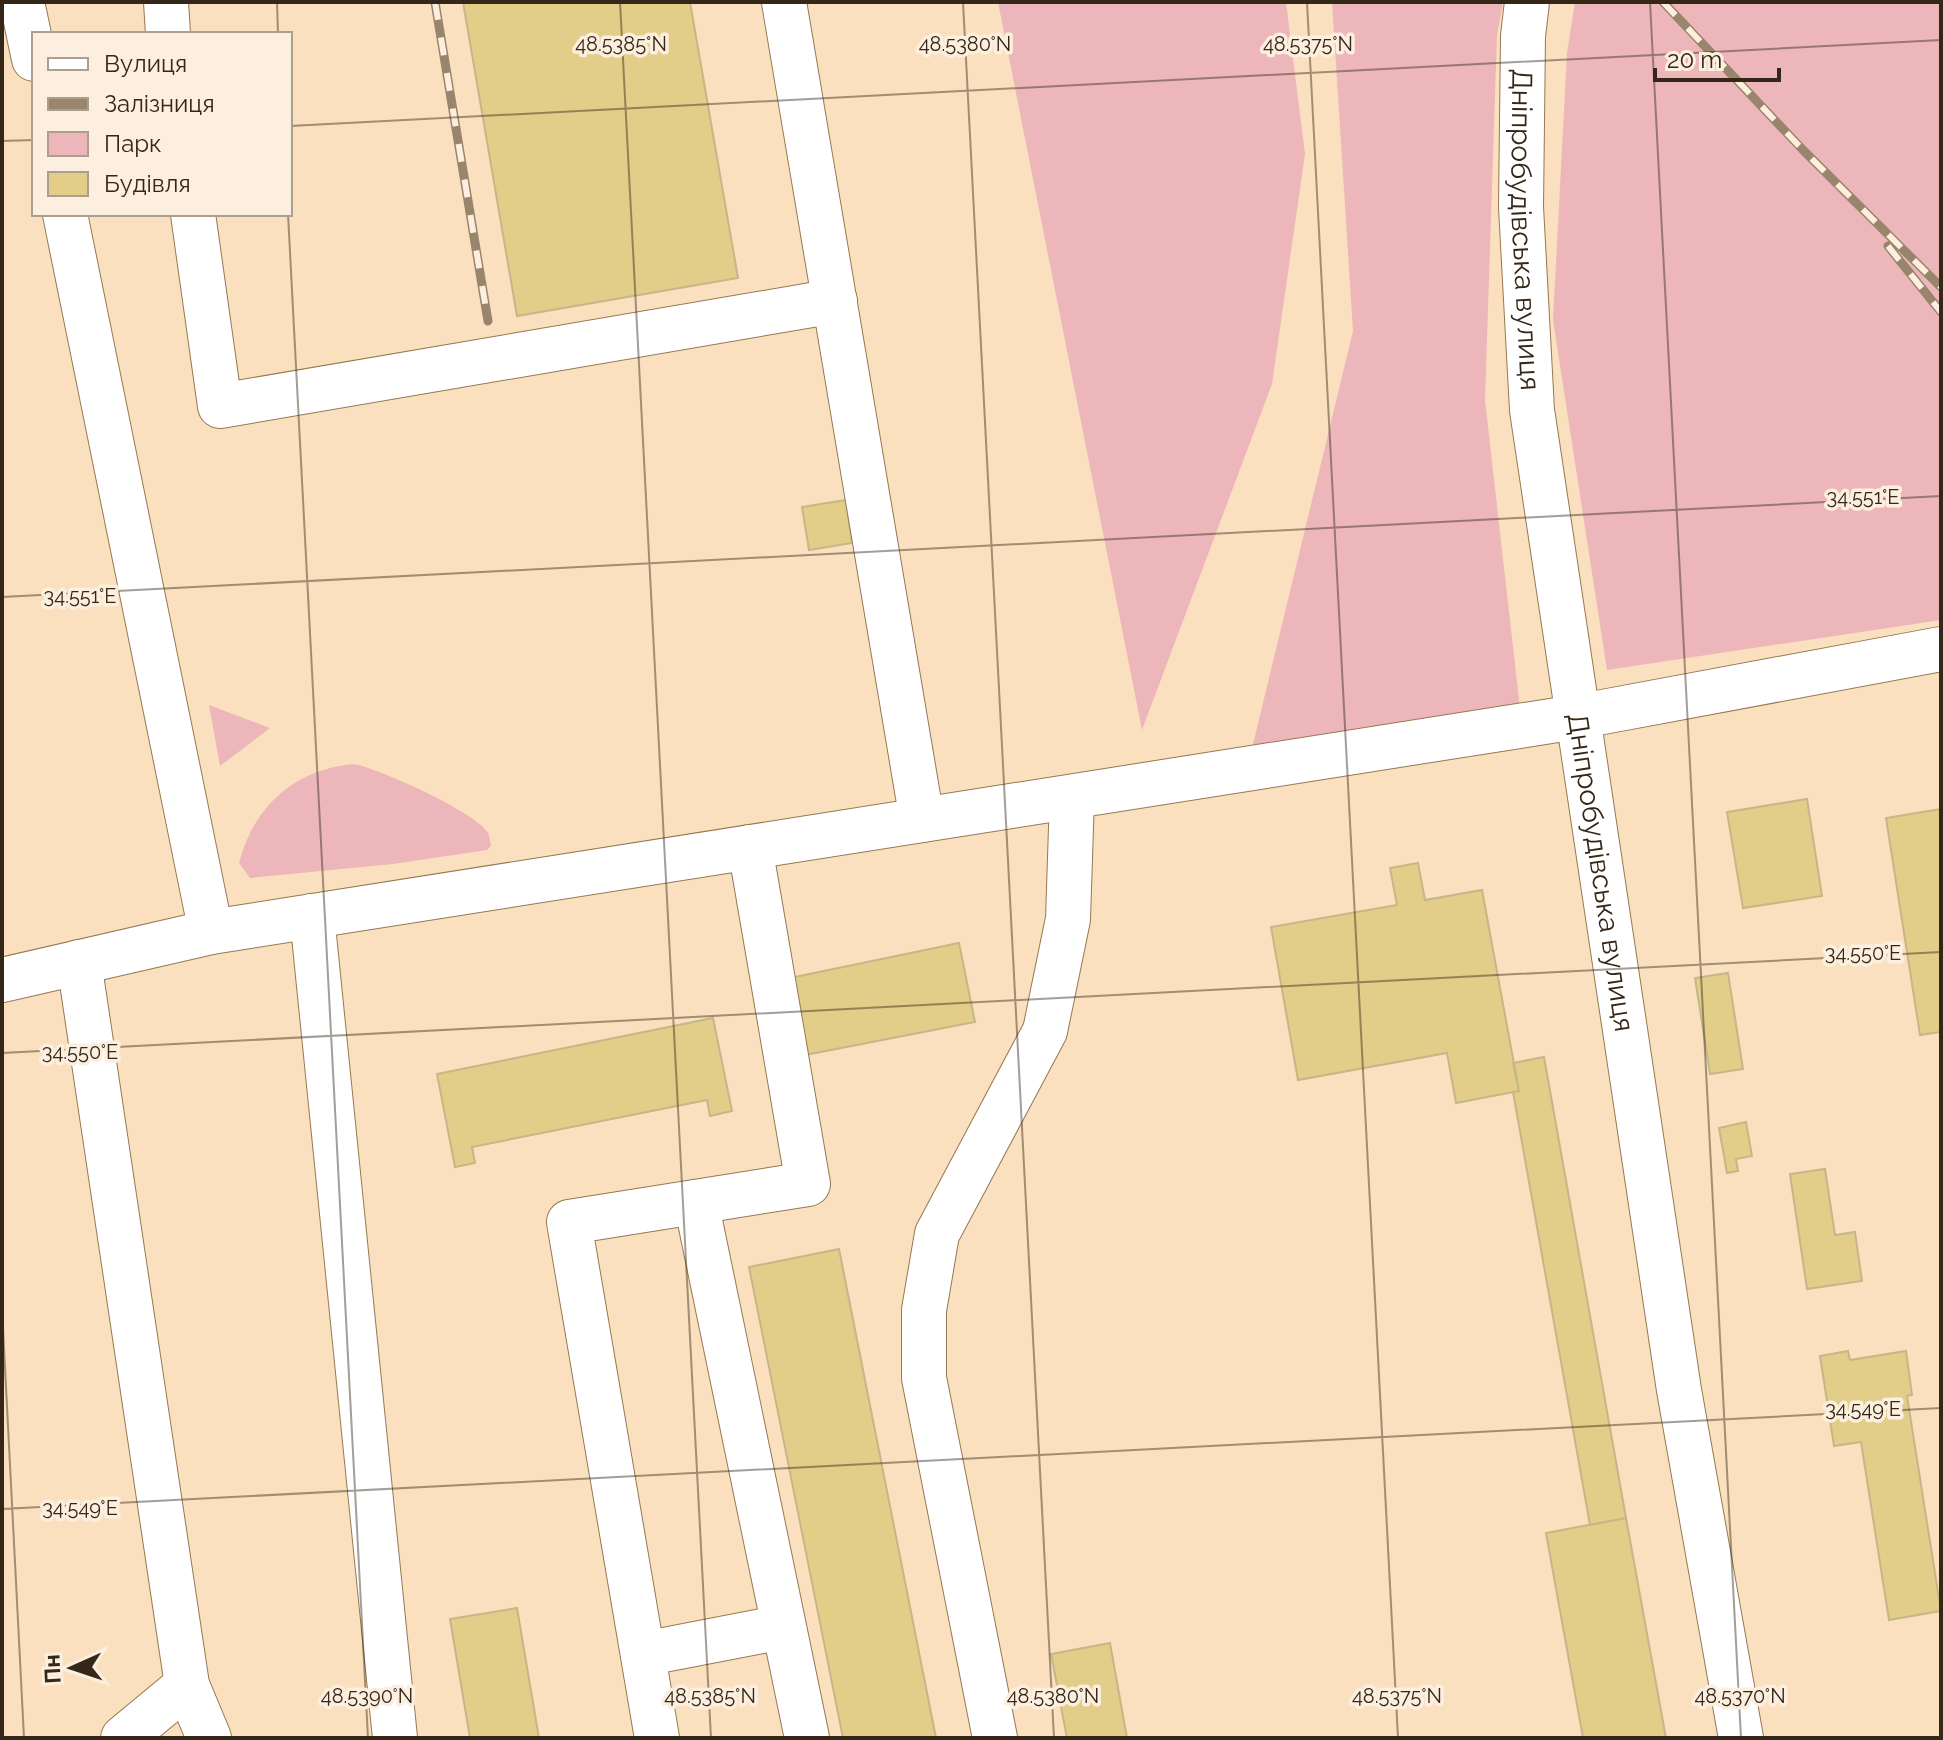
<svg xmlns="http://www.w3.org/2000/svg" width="1943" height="1740" font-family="Raleway,sans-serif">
	<rect width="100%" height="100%" fill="#fae0bf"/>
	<path fill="#edb6bb" d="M998,2H1286L1305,154L1272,384L1142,730Z
		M1332,2H1503L1497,35L1485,400L1522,726L1247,769L1353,331Z
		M1575,2H1941V620L1607,670L1553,320L1567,53Z
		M209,705L270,728L220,766Z
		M354,764C380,769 476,812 488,833C490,837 490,842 491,846L487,850L393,864L250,878L239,863C254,805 296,769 354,764Z"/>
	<path fill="#e2cd89" stroke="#c5b788" stroke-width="2" d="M463,2H690L738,278L517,316Z
		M846,500L852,543L809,550L802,507Z
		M1807,799L1822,896L1743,908L1727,812Z
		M1941,809V1032L1920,1035L1886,818Z
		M1418,863L1425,900L1482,890L1519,1091L1456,1103L1447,1053L1298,1080L1271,927L1397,905L1390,868Z
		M959,943L975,1022L800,1056L785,979Z
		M1728,973L1743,1069L1710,1074L1695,978Z
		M713,1018L732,1111L710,1116L707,1100L472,1147L475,1163L455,1167L437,1074Z
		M1544,1057L1626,1518L1590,1525L1513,1092L1519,1091L1513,1063Z
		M1746,1122L1752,1156L1736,1159L1738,1171L1727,1173L1719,1128Z
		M1825,1169L1835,1235L1855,1232L1862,1281L1807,1289L1790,1174Z
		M839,1249L936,1738H843L749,1267Z
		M1848,1351L1850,1360L1906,1351L1912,1395L1907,1396L1941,1611L1889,1620L1861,1442L1834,1446L1820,1356Z
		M1626,1518L1666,1738H1583L1546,1533Z
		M517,1608L539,1738H470L450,1619Z
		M1110,1643L1127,1738H1067L1051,1654Z"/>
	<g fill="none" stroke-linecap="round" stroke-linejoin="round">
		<defs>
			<g id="minor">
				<path d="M22,2L34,59"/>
				<path d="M166,2L168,34"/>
				<path d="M784,2L922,820"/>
				<path id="s1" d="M1527,2L1523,36L1521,207L1532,410L1679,1390L1741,1738"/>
				<path d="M65,214L211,932"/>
				<path d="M193,214L220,406L835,301"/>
				<path d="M312,916L395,1738"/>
				<path d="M79,962L187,1685L209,1738"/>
				<path d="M2,980L211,932L1576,717L1941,649"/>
				<path d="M696,1202L807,1738"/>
				<path d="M643,1654L783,1627"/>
				<path d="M123,1738L187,1685"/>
				<path d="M657,1738L569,1222L808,1184L750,847"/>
				<path d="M995,1738L924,1378V1310L937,1234L1045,1031L1068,919L1072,797"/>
			</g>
		</defs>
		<use href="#minor" stroke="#967852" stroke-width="46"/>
		<use href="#minor" stroke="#fff" stroke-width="44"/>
		<defs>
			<path id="rail" d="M435,2L488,321
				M1663,2L1803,150L1941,287
				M1888,246L1941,312"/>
		</defs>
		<use href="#rail" stroke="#99856c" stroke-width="9"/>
		<use href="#rail" stroke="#fdefdf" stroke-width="6" stroke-dasharray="18" stroke-linecap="butt"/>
	</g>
	<path fill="none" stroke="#342717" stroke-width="2" stroke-opacity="0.45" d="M277,2L278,34M620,2L711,1738M963,2L1054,1738M1307,2L1398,1738M1650,2L1741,1738M290,126L1941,40M2,141L34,140M288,214L368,1738M2,597L1941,496M2,1053L1941,952M2,1309L24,1738M2,1509L1941,1408"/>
	<g text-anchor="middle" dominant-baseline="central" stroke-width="7" stroke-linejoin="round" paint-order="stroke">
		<g font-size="28" fill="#342717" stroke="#fdefdf">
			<text stroke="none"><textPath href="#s1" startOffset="228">Дніпробудівська вулиця</textPath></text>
			<text stroke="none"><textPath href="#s1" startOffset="876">Дніпробудівська вулиця</textPath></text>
		</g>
	</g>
	<g font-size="20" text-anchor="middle" fill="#342717" stroke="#fdefdf" stroke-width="7" stroke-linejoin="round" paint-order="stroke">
		<text x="621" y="51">48.5385°N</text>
		<text x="965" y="51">48.5380°N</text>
		<text x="1308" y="51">48.5375°N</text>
		<text x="1863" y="504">34.551°E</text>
		<text x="80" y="603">34.551°E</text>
		<text x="1863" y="960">34.550°E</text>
		<text x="80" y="1059">34.550°E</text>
		<text x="1863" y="1416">34.549°E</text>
		<text x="80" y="1515">34.549°E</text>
		<text x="367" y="1703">48.5390°N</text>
		<text x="710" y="1703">48.5385°N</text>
		<text x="1053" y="1703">48.5380°N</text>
		<text x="1397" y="1703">48.5375°N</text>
		<text x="1740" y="1703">48.5370°N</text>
	</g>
	<rect width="1943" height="1740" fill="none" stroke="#342717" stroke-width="8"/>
	<rect x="32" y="32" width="260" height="184" fill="#fdefdf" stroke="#ad9f8f" stroke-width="2"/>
	<rect x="48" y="58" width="40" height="12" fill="#ffffff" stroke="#ad9f8f" stroke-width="2"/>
	<text x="104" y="72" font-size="24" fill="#342717">Вулиця</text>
	<rect x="48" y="98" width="40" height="12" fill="#99856c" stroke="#ad9f8f" stroke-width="2"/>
	<text x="104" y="112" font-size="24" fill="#342717">Залізниця</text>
	<rect x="48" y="132" width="40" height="24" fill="#edb6bb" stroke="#ad9f8f" stroke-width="2"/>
	<text x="104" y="152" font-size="24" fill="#342717">Парк</text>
	<rect x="48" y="172" width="40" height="24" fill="#e2cd89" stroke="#ad9f8f" stroke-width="2"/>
	<text x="104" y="192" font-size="24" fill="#342717">Будівля</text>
	<g transform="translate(72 1668) rotate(267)" stroke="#fdefdf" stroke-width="6" paint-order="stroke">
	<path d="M0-6L14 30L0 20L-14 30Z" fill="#342717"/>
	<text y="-12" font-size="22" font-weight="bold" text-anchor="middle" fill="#342717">Пн</text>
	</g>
	<path d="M1655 68v12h124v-12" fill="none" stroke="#342717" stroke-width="4"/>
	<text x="1667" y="68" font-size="24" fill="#342717" stroke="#fdefdf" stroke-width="6" paint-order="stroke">20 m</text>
</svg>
